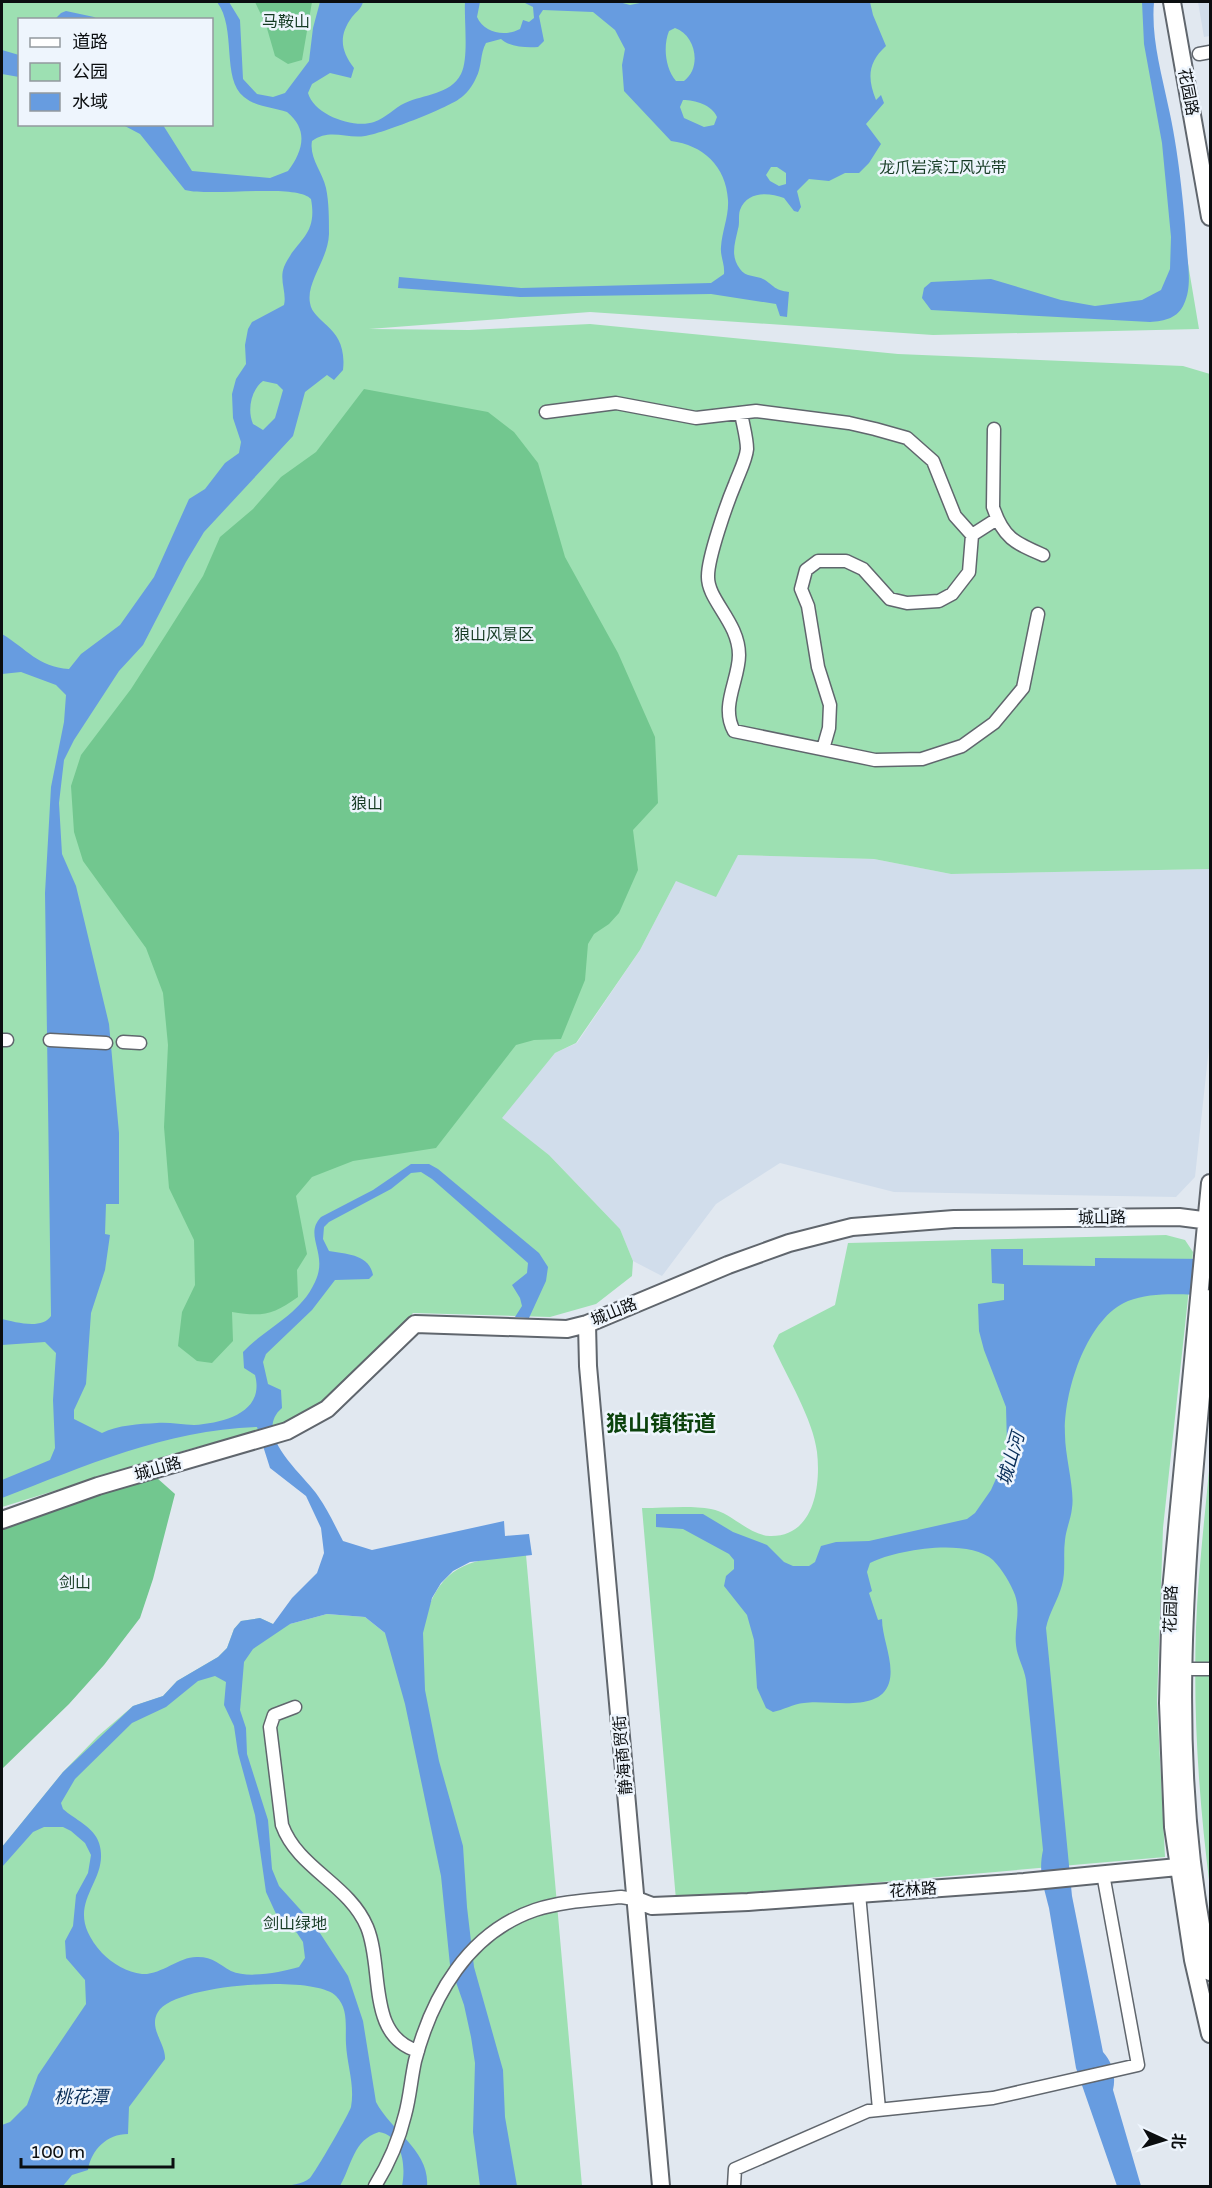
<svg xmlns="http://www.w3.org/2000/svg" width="1212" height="2188" font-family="'Varela Round','Noto Sans SC',sans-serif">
	<rect width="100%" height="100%" fill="#e1e8f0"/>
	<path fill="#d1ddeb" d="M1198,2H1210V36L1204,37Z
		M738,855L874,859L951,874L1210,869V1038L1195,1177L1176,1197L894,1192L780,1163L716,1204L662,1276L633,1261L620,1229L549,1155L501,1118L555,1053L577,1043L640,950L676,881Z"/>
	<path fill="#9de0b2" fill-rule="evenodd" d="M2,2H1144L1199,329L933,335L590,312L369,329L469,330L590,324L898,354L1183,366L1210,374V869L951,874L874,859L738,855L716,897L676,881L640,950L576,1043L555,1053L502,1118L549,1155L620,1229L633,1261L632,1276L596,1304L550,1317L413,1313L381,1349L322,1406L276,1428L193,1448L2,1507ZM20,20H212V124H20Z
		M1166,1235L1185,1240L1193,1252L1163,1528L1157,1702L1165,1857L676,1900L642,1508C664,1508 690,1505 711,1509C731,1512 748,1535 770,1536C814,1537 821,1486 817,1452C813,1419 787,1377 773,1346L779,1334L835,1305L848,1243Z
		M1210,1460V1888C1199,1802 1193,1715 1196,1628C1198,1572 1205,1516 1210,1460Z
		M526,1555L582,2186H2V1847L63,1772L98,1736L133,1706L163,1696L177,1681L218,1657L227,1648L234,1629L241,1621L260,1618L273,1624H290L327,1614L365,1617L385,1633L426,1615C443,1561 476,1559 526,1555Z"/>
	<path fill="#72c78f" d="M255,2H312L302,60L288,64L275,56L266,25Z
		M364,389L488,412L514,432L538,463L565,557L618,653L655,737L658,803L633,830L638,870L619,913L609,924L594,934L588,944L585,980L561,1039L534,1040L516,1045L436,1148L353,1161L312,1177L296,1196L307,1254L297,1270L298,1297C273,1315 262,1317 232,1312L233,1341L212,1363L197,1361L178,1346L182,1312L195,1285L194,1240L169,1188L164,1127L168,1045L163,993L146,948L83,861L74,832L71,786L81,755L131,689L165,636L203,576L220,537L253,509L281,477L316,452Z
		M157,1478L175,1494L153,1579L140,1618L104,1665L69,1704L2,1769V1528L106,1490Z"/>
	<path fill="#679ce0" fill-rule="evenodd" d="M217,2H229L240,20L243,79L257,94L273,97L285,93L309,61L313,28L320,2H363C361,9 357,11 352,17C338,36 341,51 354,68L351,78L330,73L312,84L308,93C314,115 354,129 374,122C386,118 394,108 405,103C424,94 450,95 461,74C469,59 464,20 465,2H480L477,17C484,33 505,37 520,29L523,20L529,22L534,18L533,7L523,2H619L630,5L645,2H870L873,15L886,46C868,62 867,78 876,100L881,95L884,103L866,124L881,144L869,163L859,173H845L829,181L809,179L797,191L801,207L798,212L794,211L784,198C768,192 747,191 740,210C738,216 740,223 738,229C735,243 730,256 740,269C746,278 757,275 765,280C775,287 775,290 789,292L787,317L780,316L776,304L711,294L520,297L398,288L399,277L521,288L711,283L724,274C725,264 720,256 721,247C722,231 729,216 728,200C726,166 703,145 671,141L624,91L622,65L625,49L615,30L593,12L543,10L539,16L544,41L538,47C527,48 509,47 501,39L486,43C480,53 482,67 476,78C473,85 466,95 459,99C447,108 381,134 365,136C346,139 330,128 312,141C309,158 322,171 326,188C329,202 329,219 329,234C328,260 306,282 310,303C313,324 348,326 343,370L334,380L327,375L305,392L293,436L204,532L186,562L143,645L119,671L74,740L64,760L59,803L62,854L76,886L109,1024L119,1133V1204H106L105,1234L110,1235L105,1270L91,1313L86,1384L74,1410V1419L102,1433C118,1425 139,1424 157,1423C169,1422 182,1425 194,1425C225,1423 265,1412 255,1375L244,1368L243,1352C267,1327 300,1315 315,1282C329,1253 303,1236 321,1217L373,1190L411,1164H429L438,1169L539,1253L548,1267L546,1281L529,1318L515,1317L522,1306L520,1298L512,1285L527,1273L528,1263L432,1179L421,1172L411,1173L391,1189L329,1222L324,1227L323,1239L329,1251C346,1254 369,1254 373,1275L369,1279L335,1280L312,1310L266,1354L263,1362L268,1384L281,1390L282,1408C251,1434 305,1476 318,1496C328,1510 335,1526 343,1541L372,1550L504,1521L505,1536L529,1534L532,1555L470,1562L453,1571L441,1583L432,1598L423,1633L425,1690L439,1761L463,1846L467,1907L474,1967L503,2070L505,2117L517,2186H480L473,2132L475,2063L471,2037L464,2005L450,1965L441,1876L405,1704L385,1633L365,1617L327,1614L290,1624L253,1649L244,1662L240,1710L246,1728L247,1754L268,1820L272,1869L279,1886L316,1927L348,1976L363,2021L376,2102C391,2131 430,2151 427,2186H402C406,2167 403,2136 379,2132C353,2140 352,2165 340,2186H280C290,2185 302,2185 310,2178C315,2173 349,2114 351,2107C355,2085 347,2065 346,2044C345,2027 349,2009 336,1996C315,1974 174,1984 158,2012C148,2028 166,2044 165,2059L129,2107L128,2134C107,2134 91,2150 88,2170L72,2175L63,2186H2V2125L10,2122L27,2105L38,2075L86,2004L85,1980L66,1958L65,1941L73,1926L76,1895L88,1873L91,1855L85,1843L71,1831L63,1827H44L33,1832L2,1867V1847L63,1772L133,1706L163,1696L177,1681L218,1657L227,1648L234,1629L241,1621L260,1618L273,1624L292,1598L317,1573L324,1553L321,1528L306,1496L270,1468L257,1427C166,1430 85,1466 2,1498V1480L50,1460L55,1448L53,1400L56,1353L45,1342L2,1345V1319C15,1322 42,1330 51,1316L45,893L51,787L64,722L66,695L56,685L21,672L2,674V634C27,649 38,667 69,669L81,654L120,625L154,577L189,499L205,489L225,463L239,453L241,442L233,418L232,394L236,379L246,364L245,345L248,329L252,322L284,305C287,293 279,280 284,267C296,239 318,237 311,199C297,183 213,197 185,190L140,134L123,125H163L192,171L270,178L288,171C303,151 309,130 287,112C273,107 256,107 244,97C221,79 237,28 217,2ZM675,28C696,35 702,68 684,81H676C665,68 663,46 669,31ZM683,100C695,100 712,105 717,117L714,125L704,127L684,118L680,107ZM771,167H777L786,173V184L779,186L770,181L766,175ZM263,381L277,384L283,390L275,418L263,430L253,424C247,410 251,390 263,381ZM215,1676L226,1682L224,1705L234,1726L238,1753L255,1815L266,1892L277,1916L297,1933L303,1942L305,1958L299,1967C281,1972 249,1979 231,1971C220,1965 213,1957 198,1957C179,1956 162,1975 142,1974C127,1972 113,1964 102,1953C57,1903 112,1884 99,1843C94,1827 74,1819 63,1809L61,1803L75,1779L132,1723L166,1707L198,1681Z
		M1142,2H1154C1151,37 1161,71 1168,105C1178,148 1184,205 1187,250C1188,267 1192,287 1184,304C1178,318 1165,321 1150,322L931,310L922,298L924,288L931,282L991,279L1061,300L1095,306L1142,300L1161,290L1170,269L1171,237L1162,143L1144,44Z
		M66,11L94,17L97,19H55L61,13Z
		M2,50L19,55V77L2,74Z
		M991,1249H1023V1265L1095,1266V1258L1210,1259V1295C1185,1295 1153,1291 1128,1301C1086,1318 1063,1394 1065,1435C1065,1456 1075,1490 1072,1508C1071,1519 1066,1529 1065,1540C1063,1555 1066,1571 1062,1585C1058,1600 1049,1613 1046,1628L1072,1896L1103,2052C1113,2063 1116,2077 1113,2090L1141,2186H1117L1076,2068L1049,1908C1044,1887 1038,1873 1043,1850L1026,1680C1024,1667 1017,1657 1016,1645C1014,1628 1021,1612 1015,1595C1011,1584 1002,1569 993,1560C968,1538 898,1549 870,1563L867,1572L872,1591L869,1593L878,1620L882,1619C882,1639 895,1663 889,1683C879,1714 828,1699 804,1703C793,1704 783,1710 773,1712L766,1708L757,1688L754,1640L747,1615L724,1586L726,1576L734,1569V1560L729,1554L683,1529L656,1527V1514H703L733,1532L767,1545L784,1562L793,1566H809L815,1562L821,1546L836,1542L869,1541L967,1519L975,1513L991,1490L1003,1463L1007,1444L1006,1407L984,1350L979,1331L978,1304L1004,1300V1284L992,1283Z"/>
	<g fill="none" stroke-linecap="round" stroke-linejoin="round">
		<defs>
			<path id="street" d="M1199,54L1210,52
				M546,412L616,403L696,418L756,411L849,423L875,429L907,438L933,461L955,516L972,535L969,572L952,594L939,601L907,603L890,599L863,569L846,561H818L806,570L801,589L808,606L818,667L830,705L829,728L823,749
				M741,413C743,425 747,438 747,449C746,460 739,473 735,484C727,503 708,557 708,576C707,600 739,622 739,655C739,680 720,706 734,731L875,760L922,759L962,746L994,723L1023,688L1038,614
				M994,429L993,507C1003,538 1015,543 1043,555
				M972,535L997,519
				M2,1040H7
				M50,1040L106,1043
				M123,1042L140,1043
				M1192,1669H1210
				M295,1707L274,1715L270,1727L282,1825C298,1869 349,1884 367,1927C384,1968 366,2036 418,2051
				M859,1894L879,2109
				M375,2186C388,2165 399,2140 405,2115C410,2097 411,2079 415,2061C432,1996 468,1933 535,1910C562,1901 593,1900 621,1897L634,1899
				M734,2186L735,2169L868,2111L993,2098L1138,2065L1103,1874"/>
			<path id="secondary" d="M1172,2L1210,217
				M1210,1183L1171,1591L1168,1703L1173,1827L1193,1960L1210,2034
				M1210,1298C1190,1524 1161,1748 1210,1972
				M587,1324L588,1366L661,2186
				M2,1520L98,1486L287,1431L327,1409L415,1324L567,1329L587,1324L728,1265L789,1243L852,1227L954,1219L1179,1217L1210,1221
				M634,1899L652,1906L748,1902L1024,1882L1188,1866"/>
		</defs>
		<use href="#street" stroke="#60666d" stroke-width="15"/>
		<use href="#secondary" stroke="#60666d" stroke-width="20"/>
		<use href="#street" stroke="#fff" stroke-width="12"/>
		<use href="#secondary" stroke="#fff" stroke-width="16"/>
	</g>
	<g text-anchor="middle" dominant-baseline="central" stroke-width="5" stroke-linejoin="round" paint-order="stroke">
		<g font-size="16" fill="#163b24" stroke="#eef5fd">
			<text x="286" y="22">马鞍山</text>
			<text x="943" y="168">龙爪岩滨江风光带</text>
			<text x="494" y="635">狼山风景区</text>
			<text x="367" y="804">狼山</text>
			<text x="75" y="1583">剑山</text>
			<text x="295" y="1924">剑山绿地</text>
		</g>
		<g font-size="16" fill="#0b0e10" stroke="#eef5fd">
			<text transform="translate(1188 92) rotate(79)">花园路</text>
			<text transform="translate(1102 1218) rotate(-1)">城山路</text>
			<text transform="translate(614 1312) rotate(-22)">城山路</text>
			<text transform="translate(158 1469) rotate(-16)">城山路</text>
			<text transform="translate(1171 1609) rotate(-88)">花园路</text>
			<text transform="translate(623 1755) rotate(-95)">静海商贸街</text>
			<text transform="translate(913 1890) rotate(-4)">花林路</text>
		</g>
		<g font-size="18" font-style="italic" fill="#082d58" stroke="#eef5fd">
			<text transform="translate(1011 1459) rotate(-74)">城山河</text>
			<text x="81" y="2097">桃花潭</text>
		</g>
		<g font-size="22" font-weight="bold" fill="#0b420c" stroke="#eef5fd">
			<text x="661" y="1424">狼山镇街道</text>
		</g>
	</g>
	<rect width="1212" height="2188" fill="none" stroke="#0b0e10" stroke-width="6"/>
	<rect x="18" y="18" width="195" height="108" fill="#eef5fd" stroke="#93999e" stroke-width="1.5"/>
	<rect x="30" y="38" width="30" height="9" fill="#ffffff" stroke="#93999e" stroke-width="1.5"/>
	<text x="72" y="48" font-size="18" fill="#0b0e10">道路</text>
	<rect x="30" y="63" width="30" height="18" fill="#9de0b2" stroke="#93999e" stroke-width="1.5"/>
	<text x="72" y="78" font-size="18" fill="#0b0e10">公园</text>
	<rect x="30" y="93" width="30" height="18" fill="#679ce0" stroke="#93999e" stroke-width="1.5"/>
	<text x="72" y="108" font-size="18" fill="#0b0e10">水域</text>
	<g transform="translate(1164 2140) rotate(94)" stroke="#eef5fd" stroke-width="4.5" paint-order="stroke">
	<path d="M0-4.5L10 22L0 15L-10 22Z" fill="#0b0e10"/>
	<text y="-9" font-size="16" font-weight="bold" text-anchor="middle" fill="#0b0e10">北</text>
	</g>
	<path d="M21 2158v9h152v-9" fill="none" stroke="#0b0e10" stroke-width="3"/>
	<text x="30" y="2158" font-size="18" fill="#0b0e10" stroke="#eef5fd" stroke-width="4.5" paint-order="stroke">100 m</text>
</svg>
